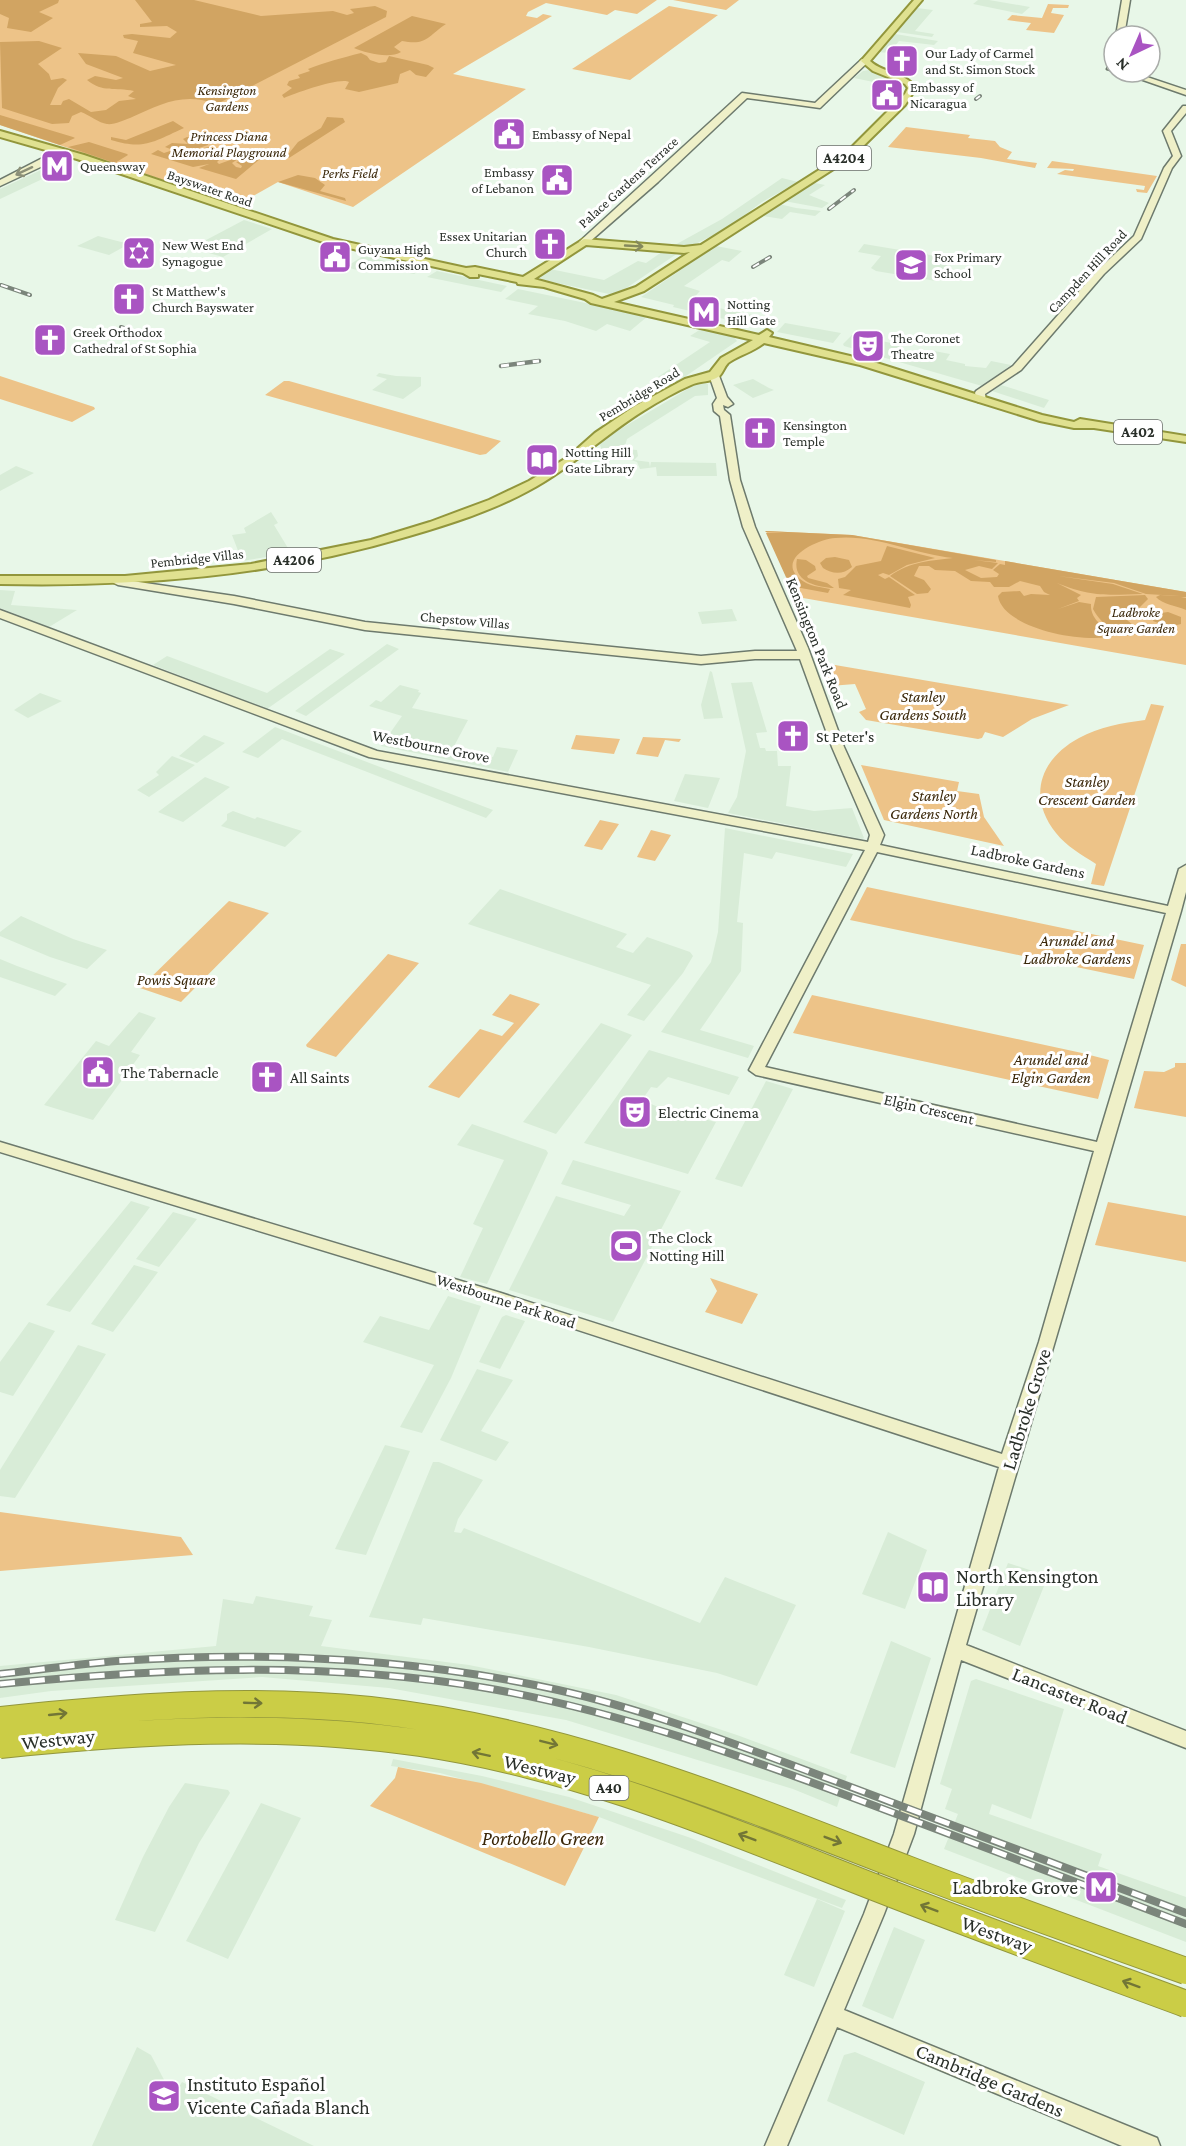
<svg xmlns="http://www.w3.org/2000/svg" width="1186" height="2146" font-family="'Crimson Pro',serif">
	<rect width="100%" height="100%" fill="#e8f7e8"/>
	<path fill="#d8ecd7" d="M978,0H989L1030,7L1022,14L973,4Z
		M917,8L933,10L915,31L934,34L932,37L897,32Z
		M895,34L938,41L934,45L899,41L889,53L878,52Z
		M869,70L898,82L904,87L903,92L891,104L879,102L890,92L888,85L854,78L863,71Z
		M41,170L53,174L0,199V189Z
		M782,178L798,182L762,202L726,229L685,249L673,246L722,219Z
		M815,183L825,185L809,195L829,203L822,208L784,201Z
		M779,204L796,208L821,211L815,216L790,212L782,219L763,216Z
		M244,220L272,229L223,257L191,248Z
		M98,236L129,244L109,255L77,246Z
		M864,244L954,259L936,281L876,271L871,268L881,256L858,252Z
		M716,246L742,251L729,262L722,260L684,286L700,291L690,302L780,321L771,330L673,307L674,305L641,297Z
		M666,249L681,251L619,293L609,294L543,280L540,277L550,269L604,280L638,261L646,263Z
		M363,256L422,269L414,274L366,264L357,270L346,267Z
		M437,271L507,286L501,292L427,277Z
		M518,289L648,316L630,331L607,324L596,331L565,321L528,314L538,306L505,299Z
		M785,323L841,333L833,343L777,332Z
		M701,329L733,336L737,341L670,387L652,381L710,342L690,336Z
		M852,335L901,345L895,353L910,356L912,354L929,358L934,351L950,354L946,360L965,364V366L986,368L991,361L1011,365L982,386L844,346L843,344Z
		M379,373L396,376L421,377V386L403,399L372,390L387,379L376,376Z
		M753,379L769,388L774,390L753,398L733,385Z
		M701,381L708,384V395L695,396L627,439L624,449L637,450L638,456L634,460L649,462L650,467L651,462L716,463L717,476H657L656,467L640,469L637,462L602,450L600,445L602,440Z
		M1001,385L1049,400L1044,408L992,391Z
		M16,466L34,473L0,491V475Z
		M271,512L278,523L274,525L291,553L242,561L232,535L246,533L244,528Z
		M0,590L15,591L11,605L77,610L49,627L0,608Z
		M732,609L737,621L702,624L698,612Z
		M387,644L399,649L306,716L295,711Z
		M330,649L345,654L267,709L153,665L167,656L267,693Z
		M710,671L712,672L723,718L704,719L701,705Z
		M752,682L767,732L756,733L760,748H765L766,751H777L778,766H791L786,806L814,811L852,808L864,838L862,839L728,813L737,797L746,751L731,683Z
		M400,685L419,690L418,692L421,693L412,708L468,720L453,748L493,757L497,747L518,750L508,772L381,746L402,716L369,706L376,700L381,702Z
		M40,693L62,701L28,718L14,710Z
		M275,727L493,810L486,818L282,739L258,758L242,752Z
		M204,735L225,743L197,763L179,756Z
		M172,756L195,765L149,797L137,790L159,775L156,772Z
		M685,774L720,778L708,808L674,801Z
		M205,777L230,787L183,822L158,812Z
		M233,811L255,819L257,817L302,831L285,847L221,826L227,820V814Z
		M725,828L853,854L846,867L776,852L772,859L744,853L737,922L743,923L741,971L700,1030L754,1046L748,1058L661,1032L711,962L718,932Z
		M500,889L627,934L616,947L633,953L647,937L690,952L693,956L683,973L644,1021L627,1015L651,985L468,924Z
		M21,916L73,939L107,950L87,969L50,957L0,936V932Z
		M0,959L17,966L67,984L55,996L0,977Z
		M139,1012L156,1018L131,1052L140,1055L93,1120L44,1105L96,1041L109,1046Z
		M601,1023L632,1035L556,1134L523,1122Z
		M649,1050L739,1077L729,1095L668,1077L657,1088L651,1087L642,1100L665,1110L716,1122L688,1174L584,1143Z
		M766,1081L793,1089L742,1187L715,1179Z
		M472,1124L546,1150L548,1153L487,1284L460,1277L483,1228L473,1224L504,1160L457,1145Z
		M573,1160L681,1191L613,1322L509,1290L556,1196L624,1216L631,1205L561,1184Z
		M131,1201L150,1207L70,1312L46,1305Z
		M173,1212L197,1219L159,1267L136,1259Z
		M134,1265L158,1272L113,1332L91,1324Z
		M448,1296L481,1306L451,1378L422,1433L400,1427L434,1365L363,1342L380,1316L429,1330Z
		M506,1315L525,1321L500,1369L479,1362L502,1317Z
		M29,1322L55,1331L13,1396L0,1392V1362Z
		M78,1345L106,1354L15,1498L0,1496V1470Z
		M477,1369L513,1380L481,1431L509,1442L496,1461L440,1440Z
		M385,1445L410,1451L366,1555L335,1549Z
		M433,1462H439L483,1480L458,1519L454,1532L461,1533L464,1528L700,1623L725,1577L796,1605L757,1686L717,1673L589,1647L423,1618L421,1625L369,1617Z
		M888,1532L927,1550L905,1609L862,1594Z
		M1008,1563L1048,1576L1020,1646L982,1630Z
		M256,1596L313,1606L309,1616L332,1620L321,1646L469,1665L616,1695L737,1735L847,1776L837,1807L793,1789L566,1720L389,1688L262,1677L51,1691L0,1698V1666L216,1646L223,1599L253,1604Z
		M891,1641L931,1658L895,1768L850,1753Z
		M976,1679L1064,1709L1031,1819L992,1804L989,1814L1102,1854L1098,1866L1186,1897V1942L944,1849L958,1814L945,1809L952,1789L940,1784L971,1681Z
		M393,1759L482,1776L569,1797L688,1837L846,1900L842,1908L599,1817L440,1773L391,1766Z
		M185,1783L228,1790L230,1793L199,1843L155,1932L115,1920L143,1857L169,1807Z
		M261,1803L301,1818L228,1959L186,1941Z
		M817,1899L845,1911L814,1987L784,1975Z
		M894,1927L925,1940L893,2019L862,2006Z
		M137,2047L151,2055L171,2093L175,2094L182,2082L314,2146H92Z
		M855,2052L925,2082L904,2135L827,2101L844,2055Z"/>
	<path fill="#edc388" d="M0,0H657L637,14L615,10L607,15L546,3L528,12L526,16L537,18L543,14L552,16L453,74L526,89L353,207L278,182L237,205L0,125Z
		M673,0H739L726,10Z
		M1048,4L1069,5L1068,8H1053L1051,13L1064,15L1054,33L1026,30L1031,23L1007,20L1012,15L1042,18Z
		M669,6L718,15L630,80L572,69Z
		M906,127L970,135L968,138L995,141L1000,147L1012,152L1007,159L1037,163L1035,168L981,158L888,147Z
		M1052,161L1157,176L1147,193L1137,192L1136,189L1144,190L1145,186L1057,174L1065,170L1073,171L1074,169L1047,168Z
		M0,376L94,407L95,409L72,422L0,399Z
		M284,381H289L501,441L486,454L480,455L265,395Z
		M766,531L852,535L1186,592V665L803,598L795,596Z
		M821,665L829,667L835,665L1069,705L1032,719L1003,737L985,732L982,738L978,739L866,720L859,712L866,709L855,684L830,686Z
		M1151,704L1164,706L1104,886L1091,884L1096,864C1082,855 1066,846 1056,833C1027,797 1040,759 1079,738C1099,727 1122,723 1145,720Z
		M576,735L620,739L614,754L571,749Z
		M643,737L681,739L679,742L665,740L658,757L636,754Z
		M861,765L959,782L957,791L979,794L984,817L1004,846L884,820Z
		M600,820L619,824L602,850L584,846Z
		M651,830L671,835L655,861L637,857Z
		M867,887L1144,945L1134,979L850,920Z
		M229,901L269,913L181,1002L140,988Z
		M1181,944H1186V987L1171,980Z
		M388,954L419,963L336,1057L307,1047L306,1045Z
		M510,994L540,1004L459,1098L428,1087L480,1029L502,1036L514,1023L492,1015Z
		M812,995L1082,1053L1109,1060L1098,1099L793,1033Z
		M1175,1063H1186V1117L1134,1108L1144,1071L1164,1072L1175,1067Z
		M1108,1202L1186,1216V1262L1095,1245Z
		M710,1278L758,1294L742,1324L705,1312L717,1291Z
		M0,1512L181,1537L193,1555L0,1571Z
		M398,1767L481,1783L599,1817L565,1886L370,1806L395,1778Z"/>
	<path fill="#d1a462" d="M0,0H59L58,3L39,12L53,18L31,32L7,28L9,18L0,14Z
		M135,0H194L261,16L333,11L347,15L354,13L350,9L375,6L387,11L386,17L217,104C182,92 162,104 130,118C124,120 114,125 107,124C99,123 89,115 81,112L72,116L69,123L52,124L2,108L0,42L39,41L62,48L38,64L49,74L51,80L63,78L67,80L58,88L50,105H61L63,101L69,99L91,112L106,110L119,101L136,99L128,96L134,91C115,87 103,93 87,80L95,76L116,80L123,78L86,64L78,53L116,56L150,71L176,65L133,53L138,41L124,38L123,35L132,34L170,38L177,32L167,26L140,27V24L152,22Z
		M412,16L446,24C428,36 427,46 402,41L394,47L401,52C390,59 365,53 354,48Z
		M361,53L367,56L370,60L379,63L386,62L389,56L428,65L434,68L426,77L416,75L410,70L400,74L398,83L359,92L345,89L349,82C340,77 296,93 284,98L282,95L292,88L287,85L289,81L300,78L298,75L310,71L308,69C326,62 341,58 361,53Z
		M0,115L73,137L75,138L60,145L0,125Z
		M327,117L343,118L345,122L289,158L286,157L298,142L321,128Z
		M173,121L184,128C153,142 144,150 111,140V137L126,140Z
		M208,135L217,138L208,142V145L193,150L209,147L212,150L204,152L222,153L223,156L217,162L219,164L236,158L238,159L232,163L236,167L241,168L242,166L236,162L255,158L261,152L266,154L236,179L199,168L209,164L193,167L151,154L158,150L164,153L173,150L165,147L172,143L188,144L183,139L187,137L197,138Z
		M89,142L127,154L128,155L115,163L68,147Z
		M298,175L315,178L325,185L320,191L345,198L346,201L278,182Z
		M766,531L852,535L996,560V562L974,560L998,563L992,569L979,566L965,570L981,578L997,577L999,574L993,570L1000,564L1005,565V561L1186,592V597H1181L1186,598V610C1177,606 1162,604 1156,597L1160,595L1179,596L1146,594L1114,583L1058,576L1113,584L1143,594C1105,595 1092,597 1057,583L1081,595L1077,598L1079,601L1058,609L1079,602L1091,604C1090,620 1105,629 1118,635C1087,645 1003,629 998,596L1002,592L1020,591L1024,596L1031,594L1050,595L1044,592L1040,586L1020,581L1009,587H994L990,582L971,581L955,571L935,570L929,566H919L914,576L924,580L931,589L928,593L917,594L890,576C911,561 930,561 953,558C914,554 875,534 835,538C819,539 775,558 800,579C808,586 820,587 830,589L828,593L790,586L766,533H786L765,532Z
		M887,546L935,558L907,565L889,575L883,573L878,575L885,579L889,577L915,595L908,597L911,605L910,608L843,595L851,590L839,588L838,579L845,577L856,566L881,561Z
		M835,557L849,560L852,567C843,575 832,574 823,568L820,563L826,558Z
		M797,559L806,560L815,566L816,570L807,576L808,578L827,583L834,588C816,587 792,581 797,559Z
		M1145,595L1148,599L1127,620L1140,631C1125,646 1100,623 1093,609L1096,597Z
		M1168,612L1181,617V624L1169,627L1153,621L1155,614Z"/>
	<g fill="none" stroke-linecap="round" stroke-linejoin="round">
		<defs>
			<path id="secondary" d="M1122,0H1130L1124,36H1116Z
				M862,59L869,61L820,108L747,98L658,182L587,244L579,242L742,93L815,103Z
				M1111,62H1114V71L1107,69Z
				M1120,72H1132L1186,90V95Z
				M1183,106H1186V113L1171,131L1181,156L1172,168L1141,239L1104,274L1021,370L985,394L986,402H978L975,393L976,391L1013,366L1098,270L1134,236L1164,168L1173,156L1163,131Z
				M60,149L67,151L64,156L0,186V180Z
				M710,373H718L727,397L733,404L728,407L723,405L724,410L730,415L740,480L755,527L808,648L844,747L884,835L880,845L1168,906L1179,869L1186,865V892L1181,911L966,1645L1186,1731V1748L961,1660L914,1834L884,1914L844,2010L1157,2138L1160,2146H1122L837,2027L787,2146H765L864,1914L894,1834L999,1467L489,1301L0,1152V1142L501,1293L1002,1454L1039,1342L1094,1151L756,1075L749,1070L865,850L369,757L0,618V610L377,751L868,842L870,835L832,747L800,659H755L701,664L365,630L234,604L118,585L112,582L118,579L234,596L365,622L701,656L755,651H797L743,527L730,480L720,416L714,411L713,404L717,398L709,375ZM877,852L1166,913L1097,1142L765,1067Z"/>
			<path id="primary" d="M914,0H922L870,61C884,74 904,71 916,88L905,105L852,157L644,291L614,302L759,335L767,330L772,333L769,337L867,360L1042,415L1074,422L1080,419L1186,436V442L1094,428H1074L1040,421L860,365L764,343C753,352 739,355 728,363C724,367 722,375 718,377C711,382 699,381 691,385C675,392 659,401 643,411C603,436 570,469 528,491C491,511 450,524 409,536C276,576 139,587 0,584V576H125L251,564L371,540L430,522L489,500L529,481L568,457L595,433L635,406L685,379L710,372L721,358L753,340L591,303L585,299L544,287L518,284L517,282L478,274V277H470L463,273L326,243L77,159L0,137V131L84,155L333,239L466,268L475,267L523,277L584,239L684,247L701,245L846,153L905,94L908,88L905,84L873,71L861,61ZM586,245L684,253L690,252L636,287L602,299L593,295L534,279Z"/>
		</defs>
		<use href="#secondary" stroke="#6d7a6d" stroke-width="3"/>
		<use href="#primary" stroke="#92963c" stroke-width="4"/>
		<use href="#secondary" fill="#eff0c8" fill-rule="evenodd"/>
		<use href="#primary" fill="#e0e190" fill-rule="evenodd"/>
		<defs>
			<path id="rail-far2" d="M976,99L980,96
				M829,209L854,190
				M753,267L770,257
				M1,285L30,295
				M121,327L130,330"/>
			<path id="rail-far1" d="M501,366L539,361"/>
			<path id="rail" d="M0,1674C39,1670 78,1664 117,1661C264,1651 414,1658 558,1690C647,1710 732,1743 816,1774C940,1820 1063,1867 1186,1913
				M0,1684C161,1668 325,1661 486,1688C620,1711 747,1758 875,1806C979,1845 1082,1884 1186,1924"/>
		</defs>
		<use href="#rail-far2" stroke="#7b857b" stroke-width="4"/>
		<use href="#rail-far1" stroke="#7b857b" stroke-width="4.5"/>
		<use href="#rail" stroke="#7b857b" stroke-width="8"/>
		<use href="#rail-far2" stroke="#fff" stroke-width="2" stroke-dasharray="7" stroke-linecap="butt"/>
		<use href="#rail-far1" stroke="#fff" stroke-width="3" stroke-dasharray="8" stroke-linecap="butt"/>
		<use href="#rail" stroke="#fff" stroke-width="5" stroke-dasharray="15" stroke-linecap="butt"/>
		<defs>
			<path id="highway-bridge" d="M0,1720C123,1707 247,1697 370,1710C564,1731 728,1800 907,1869C1000,1905 1093,1938 1186,1971
				M0,1745C140,1731 280,1722 420,1743C579,1766 730,1831 879,1889C981,1929 1083,1966 1186,2004"/>
		</defs>
		<use href="#highway-bridge" stroke="#92963c" stroke-width="28" stroke-linecap="butt"/>
		<use href="#highway-bridge" stroke="#cbcd46" stroke-width="26"/>
	</g>
	<defs><path id="oneway-shaft" d="M-6 0H5M1.5-3L5.5 0L1.5 3" fill="none" stroke-width="1.6" stroke-linecap="round" stroke-linejoin="round" transform="scale(1.5)"/></defs>
	<use stroke="#8c9078" href="#oneway-shaft" transform="translate(24 171) rotate(155)"/>
	<use stroke="#84885c" href="#oneway-shaft" transform="translate(634 246) rotate(3)"/>
	<g stroke="#727636">
		<use href="#oneway-shaft" transform="translate(253 1703) rotate(2)"/>
		<use href="#oneway-shaft" transform="translate(58 1714) rotate(-6)"/>
		<use href="#oneway-shaft" transform="translate(549 1743) rotate(14)"/>
		<use href="#oneway-shaft" transform="translate(481 1754) rotate(-168)"/>
		<use href="#oneway-shaft" transform="translate(747 1837) rotate(-159)"/>
		<use href="#oneway-shaft" transform="translate(833 1840) rotate(21)"/>
		<use href="#oneway-shaft" transform="translate(929 1908) rotate(-159)"/>
		<use href="#oneway-shaft" transform="translate(1131 1984) rotate(-160)"/>
	</g>
	<defs>
		<symbol id="church-square" viewBox="-11 -11 22 22"><rect x="-9" y="-9" width="18" height="18" rx="4" fill="#a954c2" stroke="#fff"/><path d="M-1.2-6h2.4v3.5h3.3v2.4h-3.3V6h-2.4V-.1h-3.3v-2.4h3.3Z" fill="#fff"/></symbol>
		<symbol id="civic-square" viewBox="-11 -11 22 22"><rect x="-9" y="-9" width="18" height="18" rx="4" fill="#a954c2" stroke="#fff"/><path d="M-.6-6.5H3V-4.5H.6V-3L4-1V1h2V6H-6V1h2V-1L-.6-3ZM-1.2 2.5V6h2.4V2.5Z" fill="#fff"/></symbol>
		<symbol id="metro-square" viewBox="-11 -11 22 22"><rect x="-9" y="-9" width="18" height="18" rx="4" fill="#a954c2" stroke="#fff"/><path d="M-5.5 5V-5H-3L0 0L3-5H5.5V5H3V-.5L0 4L-3-.5V5Z" fill="#fff"/></symbol>
		<symbol id="synagogue-square" viewBox="-11 -11 22 22"><rect x="-9" y="-9" width="18" height="18" rx="4" fill="#a954c2" stroke="#fff"/><path d="M0-6.5L5.6 3.2H-5.6ZM0 6.5L5.6-3.2H-5.6Z" fill="#fff"/></symbol>
		<symbol id="school-square" viewBox="-11 -11 22 22"><rect x="-9" y="-9" width="18" height="18" rx="4" fill="#a954c2" stroke="#fff"/><path d="M0-5L7-2L0 1L-7-2ZM-4 1L0 2.5L4 1V4Q0 6-4 4Z" fill="#fff"/></symbol>
		<symbol id="theatre-square" viewBox="-11 -11 22 22"><rect x="-9" y="-9" width="18" height="18" rx="4" fill="#a954c2" stroke="#fff"/><path d="M-5-5.5Q0-4 5-5.5V0Q5 5 0 6Q-5 5-5 0ZM-3.3-2.5H-1v1.5H-3.3ZM1-2.5H3.3v1.5H1ZM-2.8 1Q0 5.5 2.8 1Z" fill="#fff"/></symbol>
		<symbol id="library-square" viewBox="-11 -11 22 22"><rect x="-9" y="-9" width="18" height="18" rx="4" fill="#a954c2" stroke="#fff"/><path d="M-6-4Q-3-5.5-.7-3.5V5Q-3 3-6 4ZM6-4Q3-5.5 .7-3.5V5Q3 3 6 4Z" fill="#fff"/></symbol>
		<symbol id="stadium-square" viewBox="-11 -11 22 22"><rect x="-9" y="-9" width="18" height="18" rx="4" fill="#a954c2" stroke="#fff"/><path d="M0-5a6.5 5 0 1 0 0 10a6.5 5 0 1 0 0-10ZM-3.5-1.8h7v3.6h-7Z" fill="#fff"/></symbol>
	</defs>
	<g fill-rule="evenodd">
		<use href="#church-square" x="883" y="42" width="38" height="38"/>
		<use href="#civic-square" x="868" y="76" width="38" height="38"/>
		<use href="#civic-square" x="490" y="115" width="38" height="38"/>
		<use href="#metro-square" x="38" y="147" width="38" height="38"/>
		<use href="#civic-square" x="538" y="161" width="38" height="38"/>
		<use href="#church-square" x="531" y="225" width="38" height="38"/>
		<use href="#synagogue-square" x="120" y="234" width="38" height="38"/>
		<use href="#civic-square" x="316" y="238" width="38" height="38"/>
		<use href="#school-square" x="892" y="246" width="38" height="38"/>
		<use href="#church-square" x="110" y="280" width="38" height="38"/>
		<use href="#metro-square" x="685" y="293" width="38" height="38"/>
		<use href="#church-square" x="31" y="321" width="38" height="38"/>
		<use href="#theatre-square" x="849" y="327" width="38" height="38"/>
		<use href="#church-square" x="741" y="414" width="38" height="38"/>
		<use href="#library-square" x="523" y="441" width="38" height="38"/>
		<use href="#church-square" x="774" y="717" width="38" height="38"/>
		<use href="#civic-square" x="79" y="1053" width="38" height="38"/>
		<use href="#church-square" x="248" y="1058" width="38" height="38"/>
		<use href="#theatre-square" x="616" y="1093" width="38" height="38"/>
		<use href="#stadium-square" x="607" y="1227" width="38" height="38"/>
		<use href="#library-square" x="914" y="1568" width="38" height="38"/>
		<use href="#metro-square" x="1082" y="1868" width="38" height="38"/>
		<use href="#school-square" x="145" y="2077" width="38" height="38"/>
	</g>
	<g text-anchor="middle" dominant-baseline="central" stroke-width="6" stroke-linejoin="round" paint-order="stroke">
		<g font-size="14" fill="#292f29" stroke="#fff" text-anchor="start">
			<text x="925" y="53">Our Lady of Carmel<tspan x="925" dy="16">and St. Simon Stock</tspan></text>
			<text x="910" y="87">Embassy of<tspan x="910" dy="16">Nicaragua</tspan></text>
			<text x="532" y="134">Embassy of Nepal</text>
			<text x="80" y="166">Queensway</text>
			<text x="534" y="172" text-anchor="end">Embassy<tspan x="534" dy="16">of Lebanon</tspan></text>
			<text x="527" y="236" text-anchor="end">Essex Unitarian<tspan x="527" dy="16">Church</tspan></text>
			<text x="162" y="245">New West End<tspan x="162" dy="16">Synagogue</tspan></text>
			<text x="358" y="249">Guyana High<tspan x="358" dy="16">Commission</tspan></text>
			<text x="934" y="257">Fox Primary<tspan x="934" dy="16">School</tspan></text>
			<text x="152" y="291">St Matthew's<tspan x="152" dy="16">Church Bayswater</tspan></text>
			<text x="727" y="304">Notting<tspan x="727" dy="16">Hill Gate</tspan></text>
			<text x="73" y="332">Greek Orthodox<tspan x="73" dy="16">Cathedral of St Sophia</tspan></text>
			<text x="891" y="338">The Coronet<tspan x="891" dy="16">Theatre</tspan></text>
			<text x="783" y="425">Kensington<tspan x="783" dy="16">Temple</tspan></text>
			<text x="565" y="452">Notting Hill<tspan x="565" dy="16">Gate Library</tspan></text>
		</g>
		<g font-size="14" font-style="italic" fill="#3a2709" stroke="#fff">
			<text x="227" y="90">Kensington<tspan x="227" dy="16">Gardens</tspan></text>
			<text x="229" y="136">Princess Diana<tspan x="229" dy="16">Memorial Playground</tspan></text>
			<text x="350" y="173">Perks Field</text>
			<text x="1136" y="612">Ladbroke<tspan x="1136" dy="16">Square Garden</tspan></text>
		</g>
		<g font-size="14" fill="#292f29" stroke="#fff">
			<text transform="translate(628 182) rotate(-42)">Palace Gardens Terrace</text>
			<text transform="translate(210 188) rotate(19)">Bayswater Road</text>
			<text transform="translate(1087 271) rotate(-47)">Campden Hill Road</text>
			<text transform="translate(639 394) rotate(-31)">Pembridge Road</text>
			<text transform="translate(197 558) rotate(-6)">Pembridge Villas</text>
			<text transform="translate(465 620) rotate(5)">Chepstow Villas</text>
		</g>
		<g fill="#fff" stroke="#696d69" stroke-width="1.5">
			<rect x="817" y="146" width="54" height="24" rx="4.5"/>
			<rect x="1114" y="420" width="48" height="24" rx="4.5"/>
			<rect x="267" y="548" width="54" height="24" rx="4.5"/>
			<rect x="589.5" y="1776" width="39" height="24" rx="4.5"/>
		</g>
		<g font-size="15" font-weight="bold" fill="#292f29">
			<text x="844" y="158">A4204</text>
			<text x="1138" y="432">A402</text>
			<text x="294" y="560">A4206</text>
			<text x="609" y="1788">A40</text>
		</g>
		<g font-size="16" fill="#292f29" stroke="#fff">
			<text transform="translate(817 643) rotate(68)">Kensington Park Road</text>
			<text transform="translate(431 746) rotate(11)">Westbourne Grove</text>
			<text transform="translate(1028 861) rotate(12)">Ladbroke Gardens</text>
			<text transform="translate(929 1109) rotate(13)">Elgin Crescent</text>
			<text transform="translate(506 1301) rotate(18)">Westbourne Park Road</text>
		</g>
		<g font-size="16" font-style="italic" fill="#3a2709" stroke="#fff">
			<text x="923" y="696">Stanley<tspan x="923" dy="18">Gardens South</tspan></text>
			<text x="1087" y="781">Stanley<tspan x="1087" dy="18">Crescent Garden</tspan></text>
			<text x="934" y="795">Stanley<tspan x="934" dy="18">Gardens North</tspan></text>
			<text x="1077" y="940">Arundel and<tspan x="1077" dy="18">Ladbroke Gardens</tspan></text>
			<text x="176" y="979">Powis Square</text>
			<text x="1051" y="1059">Arundel and<tspan x="1051" dy="18">Elgin Garden</tspan></text>
		</g>
		<g font-size="16" fill="#292f29" stroke="#fff" text-anchor="start">
			<text x="816" y="736">St Peter's</text>
			<text x="121" y="1072">The Tabernacle</text>
			<text x="290" y="1077">All Saints</text>
			<text x="658" y="1112">Electric Cinema</text>
			<text x="649" y="1237">The Clock<tspan x="649" dy="18">Notting Hill</tspan></text>
		</g>
		<g font-size="20" fill="#292f29" stroke="#fff">
			<text transform="translate(1026 1409) rotate(-73)">Ladbroke Grove</text>
			<text transform="translate(1070 1695) rotate(22)">Lancaster Road</text>
			<text transform="translate(58 1739) rotate(-6)">Westway</text>
			<text transform="translate(540 1769) rotate(14)">Westway</text>
			<text transform="translate(997 1934) rotate(20)">Westway</text>
			<text transform="translate(990 2080) rotate(23)">Cambridge Gardens</text>
		</g>
		<g font-size="20" fill="#292f29" stroke="#fff" text-anchor="start">
			<text x="956" y="1576">North Kensington<tspan x="956" dy="23">Library</tspan></text>
			<text x="1078" y="1887" text-anchor="end">Ladbroke Grove</text>
			<text x="187" y="2084">Instituto Español<tspan x="187" dy="23">Vicente Cañada Blanch</tspan></text>
		</g>
		<g font-size="20" font-style="italic" fill="#3a2709" stroke="#fff">
			<text x="543" y="1838">Portobello Green</text>
		</g>
	</g>
	<g transform="translate(1132 54) rotate(224)"><circle r="28" fill="#ffffff" stroke="#a9aca9" stroke-width="1.5"/>
	<path d="M0-4.5L10 22L0 15L-10 22Z" fill="#a954c2"/>
	<text y="-9" font-size="16" font-weight="bold" text-anchor="middle" fill="#292f29">N</text>
	</g>
</svg>
